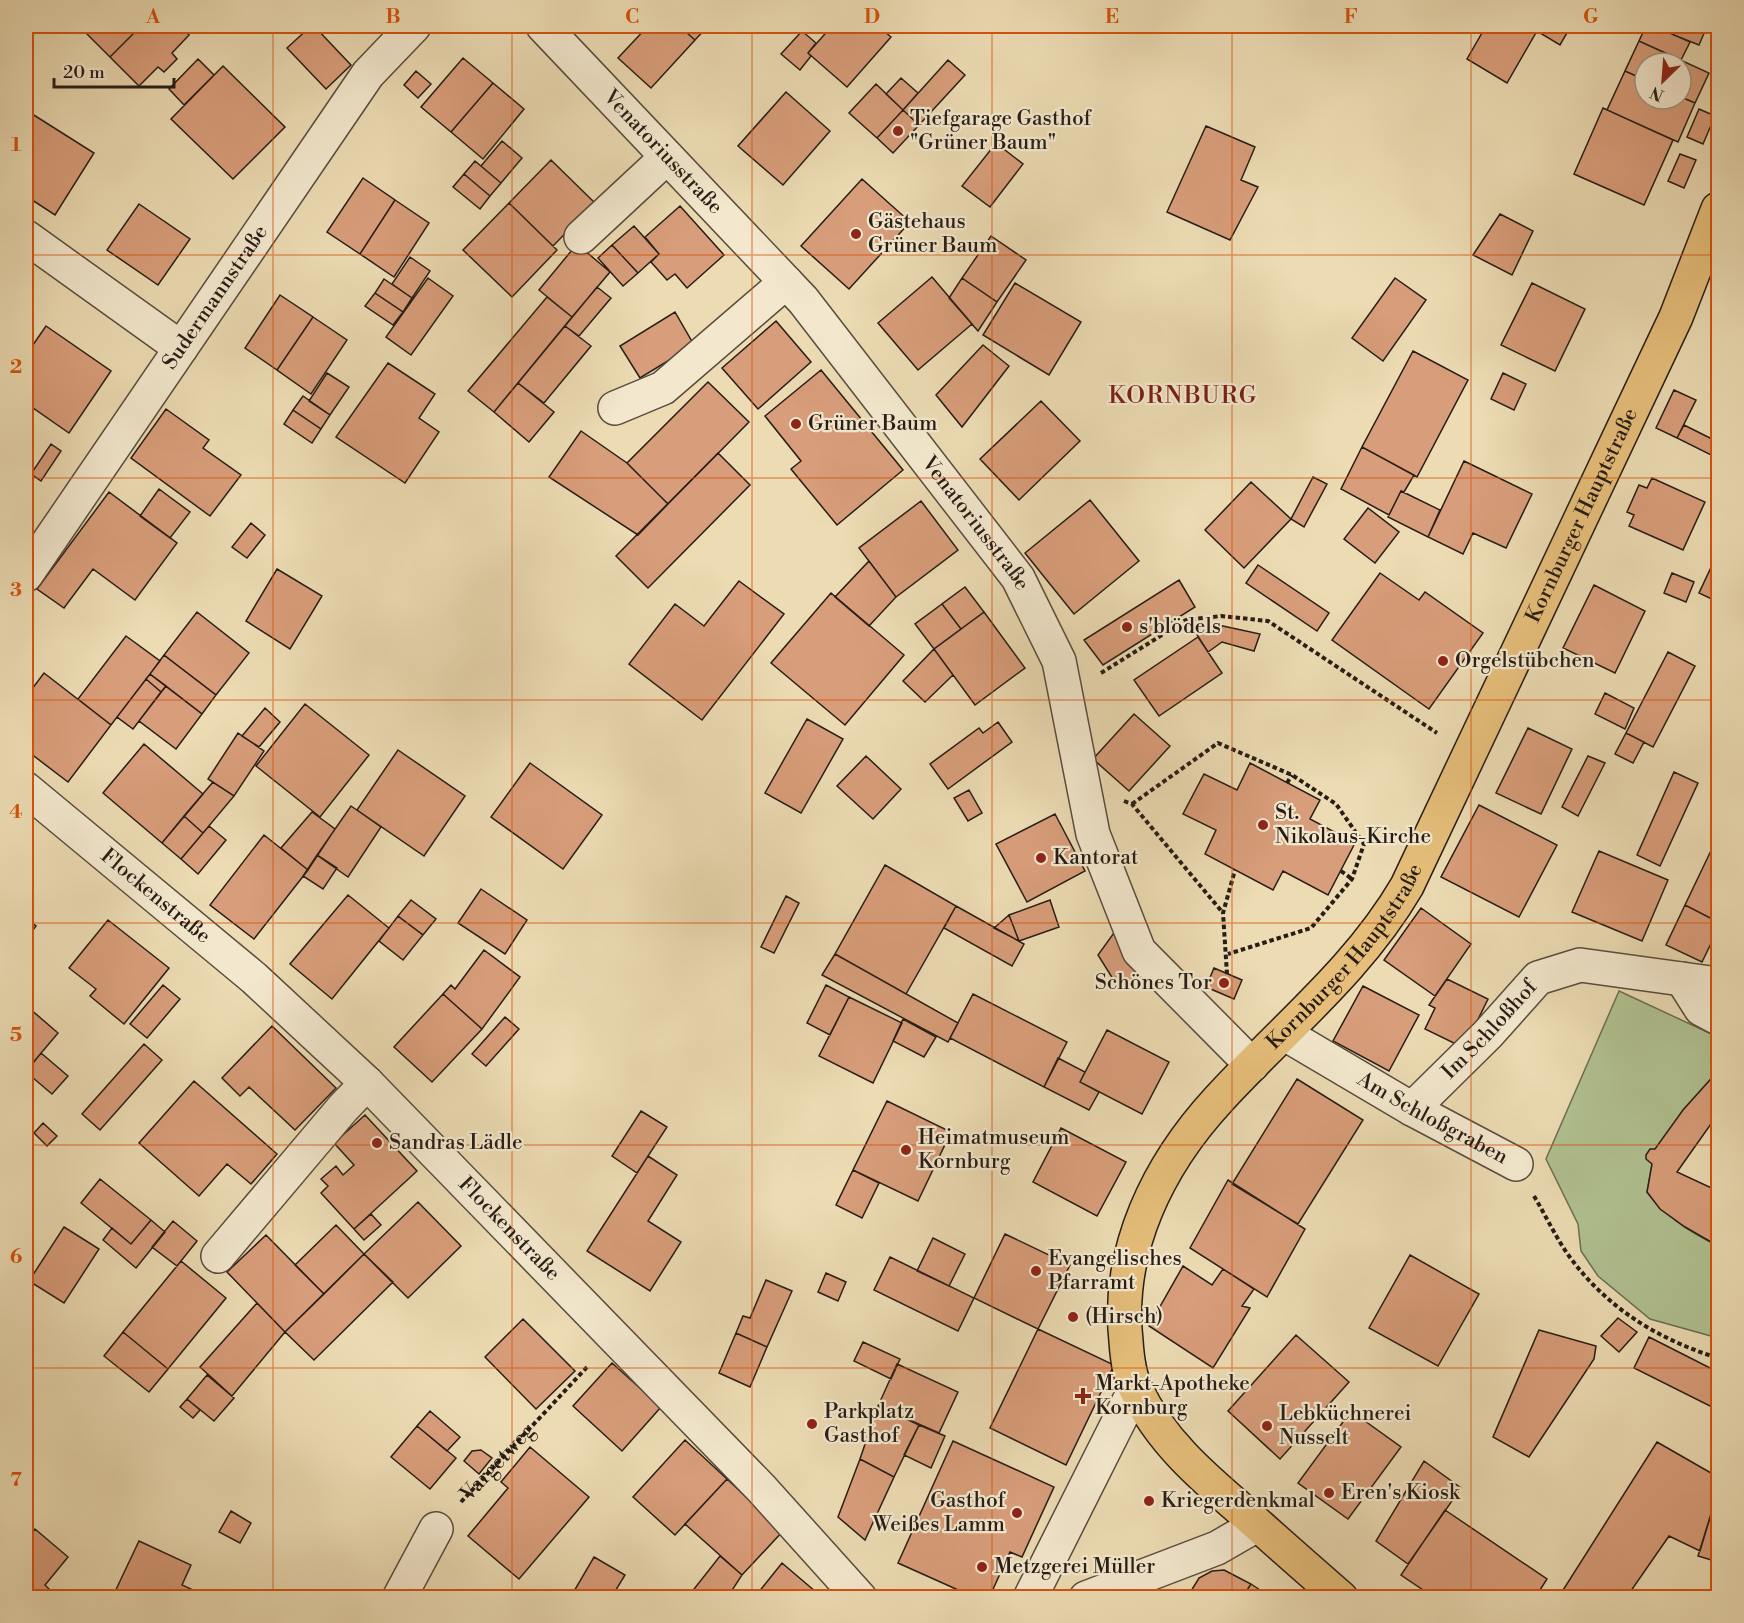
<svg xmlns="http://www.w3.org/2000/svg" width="1744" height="1623" font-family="'Libre Bodoni',serif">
	<rect width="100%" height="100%" fill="#ecdbb3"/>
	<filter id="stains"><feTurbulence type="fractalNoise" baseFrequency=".00333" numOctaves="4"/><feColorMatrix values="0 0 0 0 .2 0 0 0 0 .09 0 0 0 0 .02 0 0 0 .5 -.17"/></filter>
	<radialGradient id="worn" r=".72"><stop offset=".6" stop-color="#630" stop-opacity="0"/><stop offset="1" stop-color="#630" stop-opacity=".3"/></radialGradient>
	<path fill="#b1c191" stroke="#6c6f54" stroke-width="1.5" d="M1619,991L1718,1037V1071L1683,1110L1652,1164L1647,1192C1665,1216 1691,1233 1718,1246V1338L1650,1319L1598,1276L1581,1251L1578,1224L1546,1159Z"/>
	<path fill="#d89d7a" stroke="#271d16" stroke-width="1.5" d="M83,26H141L110,57L81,28Z
		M141,26H180L189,35L172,53L177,59L164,72L158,67L139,86L110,57Z
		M311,26H314L351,65L326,89L287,48Z
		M648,26H679L695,40L651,88L618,58Z
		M679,26H708L695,40Z
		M832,26H878L891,37L847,87L808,53Z
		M1486,26H1571L1560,45L1537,31L1507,83L1467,59Z
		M1646,26H1654L1690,42L1681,60L1639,41Z
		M1678,26H1693L1705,31L1699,45L1674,35Z
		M802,31L816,43L808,53L811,56L800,70L781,54Z
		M1639,41L1709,73L1695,103L1681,97V63H1645V80L1625,71Z
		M463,58L493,83L451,132L421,107Z
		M198,59L214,75L184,105L169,89Z
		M948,60L965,75L919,125L903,110Z
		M223,66L285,127L233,179L171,119Z
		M416,71L431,84L418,98L404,85Z
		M1625,71L1645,80V99H1681V97L1695,103L1678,142L1607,110Z
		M901,78L918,93L903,110L886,94Z
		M493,83L524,109L483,159L451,132Z
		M876,84L903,110L877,138L849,113Z
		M786,92L830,131L783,185L738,146Z
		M1603,108L1673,140L1644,205L1574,174Z
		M1699,109L1715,116L1703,144L1687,137Z
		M903,110L919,125L893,153L877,138Z
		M29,112L94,153L55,215L26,196V118Z
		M1206,126L1255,147L1241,180L1258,187L1230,240L1167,212Z
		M502,141L522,158L501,183L481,166Z
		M996,143L1023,164L990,207L962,186Z
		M1680,154L1696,160L1684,188L1668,181Z
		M551,160L595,203L553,246L509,203Z
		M475,161L501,183L490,196L464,174Z
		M464,174L490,196L480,209L453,187Z
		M363,178L395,200L360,254L327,232Z
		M862,179L910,222L849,289L801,246Z
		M395,200L429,223L394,277L360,254Z
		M509,203L557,250L512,297L463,250Z
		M139,204L190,239L158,285L107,250Z
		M680,206L724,255L687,288L675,274L667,280L651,262L659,254L645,237Z
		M1500,214L1533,231L1512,275L1473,255Z
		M634,226L659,254L638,273L612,245Z
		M991,236L1026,260L997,302L962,278Z
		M577,244L610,272L572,317L539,290Z
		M612,245L638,273L623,286L598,258Z
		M410,257L430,271L412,298L392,284Z
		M932,277L972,324L918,370L878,323Z
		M428,278L453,296L411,355L386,337Z
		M962,278L997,302L978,331L949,298Z
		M1395,278L1426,300L1383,361L1352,338Z
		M384,279L412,298L403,312L375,293Z
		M1015,283L1081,322L1049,375L983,335Z
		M1532,283L1585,309L1555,371L1501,345Z
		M597,287L611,298L579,336L565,326Z
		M375,293L403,312L393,325L365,306Z
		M280,295L313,317L277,370L245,348Z
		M547,297L572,317L494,412L468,391Z
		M675,312L694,345L640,378L620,346Z
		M313,317L347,340L311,394L277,370Z
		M776,321L811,362L758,409L722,368Z
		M46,326L111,371L69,433L26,403V355Z
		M565,326L591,346L544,403L518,383Z
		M983,345L1009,366L962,427L936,395Z
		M1413,351L1468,380L1417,477L1362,447Z
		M388,363L435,394L419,418L439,432L405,483L336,437Z
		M821,370L903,470L837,525L791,469L801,461L765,416Z
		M327,373L349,387L330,415L309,401Z
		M1503,373L1526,384L1514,410L1491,399Z
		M708,382L749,422L668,504L627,463Z
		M518,383L554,412L529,442L494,412Z
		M1674,390L1696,400L1677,438L1656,428Z
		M303,396L330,415L321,429L293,410Z
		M1041,401L1080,441L1019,500L980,459Z
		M166,409L209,440L203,448L241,475L210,516L131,458Z
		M293,410L321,429L312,443L284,424Z
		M1684,425L1718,442L1715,457L1677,438Z
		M581,431L627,463L668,504L638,535L549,477Z
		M51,444L61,451L41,481L31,474Z
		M1362,447L1414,475L1404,492L1401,491L1389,515L1341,489Z
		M718,453L750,485L648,588L616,556Z
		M1464,461L1532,494L1506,548L1473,533L1463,554L1428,537Z
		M1313,477L1327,484L1304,527L1291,519Z
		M1652,478L1705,502L1683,550L1629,526L1634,515L1627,512L1639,485L1647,488Z
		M1251,482L1291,519L1244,568L1205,530Z
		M159,489L190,512L170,538L140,516Z
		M1401,491L1440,510L1428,537L1388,517Z
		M109,492L177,543L135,600L93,569L64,608L37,589Z
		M1090,500L1139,561L1074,614L1025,553Z
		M921,501L958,550L896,597L859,548Z
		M1368,508L1399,532L1375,563L1344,539Z
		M251,523L265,535L247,558L232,547Z
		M1715,559L1718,560V602L1699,593Z
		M869,561L896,597L869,626L835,597Z
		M1258,565L1329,613L1317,631L1246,583Z
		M277,569L322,596L290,649L246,621Z
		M1380,573L1419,600L1425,592L1483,633L1429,709L1332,640Z
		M1672,573L1694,582L1686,602L1664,593Z
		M1179,580L1195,607L1103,665L1084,640Z
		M739,581L784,614L702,720L629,664L675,604L704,626Z
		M1594,585L1645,611L1615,673L1563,648Z
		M965,587L984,612L961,629L942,604Z
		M831,593L904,655L845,725L771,663Z
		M942,604L961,629L934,649L915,624Z
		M197,612L249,653L216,695L164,655Z
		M984,612L1025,668L975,705L934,649Z
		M1209,623L1260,634L1254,651L1222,642L1208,652L1192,627Z
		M126,636L160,661L111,725L78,699Z
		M1198,637L1222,673L1159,716L1134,680Z
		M934,649L953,675L925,702L903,681Z
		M1668,652L1695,666L1653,747L1626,733Z
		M164,655L216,695L202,714L150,674Z
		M44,673L111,725L68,782L26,750V697Z
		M150,674L166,686L161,692L146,679Z
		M146,679L161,692L133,729L117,717Z
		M166,686L202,714L176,749L139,721Z
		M1605,693L1634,708L1625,729L1595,714Z
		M305,704L369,755L320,817L256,766Z
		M265,708L280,722L259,747L242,736Z
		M1134,714L1170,746L1129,791L1093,759Z
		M807,719L843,739L801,813L765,793Z
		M998,722L1012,742L948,789L930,764L979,728L983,733Z
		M1528,728L1572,749L1541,814L1496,793Z
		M238,733L264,751L234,796L208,779Z
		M1626,733L1644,742L1633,763L1615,754Z
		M144,744L203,794L162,843L103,793Z
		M398,750L465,796L424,856L357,810Z
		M866,756L901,789L873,819L837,786Z
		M1588,756L1605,763L1578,816L1562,807Z
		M530,763L602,815L563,869L491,817Z
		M1250,763L1320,800L1310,819L1355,843L1328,895L1283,871L1273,890L1205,854L1216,830L1183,814L1204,774L1237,790Z
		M1674,772L1698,783L1660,866L1637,855Z
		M213,782L234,796L203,833L184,816Z
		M969,790L982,813L968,821L954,798Z
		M1479,805L1557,845L1519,917L1441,877Z
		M351,806L381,827L348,877L317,855Z
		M312,812L335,829L308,870L281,848Z
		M1055,814L1085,871L1027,902L996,844Z
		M184,816L203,833L181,859L162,843Z
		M209,826L226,840L198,874L181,859Z
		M264,835L308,870L254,939L210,905Z
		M1718,836V922L1685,905Z
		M1599,851L1668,880L1642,941L1572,912Z
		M317,855L337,868L323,889L303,876Z
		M885,865L956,906L906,994L835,954Z
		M481,889L527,920L505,954L458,923Z
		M348,895L389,928L332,999L290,964Z
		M786,896L799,903L774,953L761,947Z
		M411,900L436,919L423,935L398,916Z
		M1050,900L1059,927L1019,941L1009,915Z
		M1685,905L1718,922V929L1702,962L1666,945Z
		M956,906L1024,944L1012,966L944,928Z
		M1421,908L1471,944L1435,996L1384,960Z
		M1009,915L1019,941L994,928Z
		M398,916L423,935L403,960L379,941Z
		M26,918L36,926L26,940Z
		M108,920L169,968L124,1024L90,996L96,989L69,968Z
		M1116,930L1145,972L1118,987L1098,955Z
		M484,950L520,977L482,1029L443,994L451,985L455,989Z
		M835,954L958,1023L948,1042L822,975Z
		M1214,968L1242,980L1234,999L1206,987Z
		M1447,979L1488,999L1464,1048L1425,1029L1435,1008L1429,1005Z
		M163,985L180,999L147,1038L130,1024Z
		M826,985L849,997L830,1035L807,1023Z
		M1363,986L1419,1015L1389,1071L1333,1041Z
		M443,994L482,1029L432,1082L394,1047Z
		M973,994L1067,1042L1044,1087L950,1038Z
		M849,997L902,1023L873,1083L819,1056Z
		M29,1008L58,1033L26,1071V1012Z
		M505,1017L519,1029L486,1066L472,1054Z
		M903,1019L936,1037L924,1057L893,1041Z
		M272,1026L336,1088L295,1130L249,1087L240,1096L222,1078Z
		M1107,1030L1169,1062L1142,1114L1080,1082Z
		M144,1044L162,1060L100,1130L82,1114Z
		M41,1053L68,1076L52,1094L26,1072Z
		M1058,1058L1085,1072L1080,1082L1099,1092L1089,1110L1044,1087Z
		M1718,1071V1114L1677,1172L1718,1191V1246L1685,1227L1660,1209L1647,1192L1652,1164L1646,1159V1155L1650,1149H1655L1683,1110Z
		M1297,1079L1363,1120L1298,1224L1232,1184Z
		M194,1081L277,1154L251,1184L227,1164L199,1196L139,1143Z
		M887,1101L951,1132L918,1201L853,1170Z
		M641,1111L667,1127L637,1173L612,1156Z
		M365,1115L417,1171L354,1229L321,1193L328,1186L321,1179L336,1166L343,1175L354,1165L334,1143Z
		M43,1123L57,1136L47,1146L34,1133Z
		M1061,1128L1126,1162L1097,1216L1033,1182Z
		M648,1156L677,1175L648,1221L681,1242L650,1291L587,1251Z
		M853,1170L879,1183L862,1218L836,1205Z
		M100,1179L151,1220L131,1244L81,1203Z
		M1228,1180L1305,1229L1267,1297L1190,1248Z
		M418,1202L461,1246L408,1298L364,1254Z
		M371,1214L381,1225L364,1240L354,1229Z
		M151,1220L165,1232L136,1268L103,1240L112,1228L131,1244Z
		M173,1221L197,1241L177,1266L152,1247Z
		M336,1225L364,1254L324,1294L295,1265Z
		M64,1227L99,1249L64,1303L29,1281Z
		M1005,1234L1070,1265L1038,1329L974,1298Z
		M266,1235L324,1294L285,1332L227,1272Z
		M933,1238L965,1254L949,1286L917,1271Z
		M364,1254L393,1282L314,1360L285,1332Z
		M1410,1255L1479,1294L1438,1366L1369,1328Z
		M890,1257L974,1298L958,1331L874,1290Z
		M181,1261L226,1298L168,1369L123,1332Z
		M1183,1266L1212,1285L1223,1269L1254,1289L1242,1306L1250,1308L1213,1368L1149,1326Z
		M826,1273L846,1282L838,1301L818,1292Z
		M766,1280L792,1291L767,1347L736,1333L743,1316L750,1318Z
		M257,1303L285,1332L232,1396L200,1367Z
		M1618,1318L1637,1332L1619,1352L1601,1336Z
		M523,1319L575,1371L536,1409L485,1357Z
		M1038,1329L1114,1365L1066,1465L990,1428Z
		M1539,1330L1596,1346L1594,1359L1529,1457L1493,1437Z
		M123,1332L168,1369L149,1392L104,1356Z
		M736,1333L767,1347L750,1387L719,1373Z
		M1296,1335L1349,1382L1280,1459L1228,1411Z
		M1649,1337L1718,1372V1410L1634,1368Z
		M863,1342L900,1359L891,1379L854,1361Z
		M612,1363L661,1407L622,1451L573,1406Z
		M897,1364L958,1392L939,1433L878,1406Z
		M207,1375L234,1398L214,1421L187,1399Z
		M187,1399L200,1410L193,1418L180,1407Z
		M878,1406L919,1425L894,1477L860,1459Z
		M430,1411L460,1437L447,1451L417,1426Z
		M1351,1411L1401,1447L1348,1519L1298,1483Z
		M919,1425L945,1436L931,1468L904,1455Z
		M417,1426L456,1458L430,1489L391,1457Z
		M685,1440L727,1479L675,1535L633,1497Z
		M953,1441L1054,1487L1022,1557L1010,1552L989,1598H976L898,1563Z
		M1657,1442L1718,1477V1491L1700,1551L1669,1536L1626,1598H1558Z
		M530,1447L589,1497L519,1579L468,1536L508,1488L501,1482Z
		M481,1450L492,1458L479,1474L464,1461L472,1451Z
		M860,1459L894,1477L865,1540L838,1517Z
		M1424,1461L1461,1488L1408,1564L1376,1541Z
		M727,1479L783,1531L742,1575L685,1524Z
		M1718,1491V1562L1698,1556Z
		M1445,1510L1547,1579L1535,1598H1435L1401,1575Z
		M231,1511L251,1523L240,1543L219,1532Z
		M35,1529L68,1557L45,1585L50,1590L44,1598H26V1534L28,1537Z
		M139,1541L191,1565L182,1585L210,1598H112Z
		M720,1556L742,1575L727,1598H687Z
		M594,1557L625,1575L611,1598H570Z
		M782,1563L823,1598H754Z
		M1224,1570L1251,1584L1242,1598H1202L1191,1591L1199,1578L1212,1571Z
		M1251,1584L1272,1598H1242Z
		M615,1591L627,1598H611Z"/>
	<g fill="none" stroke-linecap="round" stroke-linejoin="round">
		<defs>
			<g id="minor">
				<path id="s2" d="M543,26L803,300L1018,578L1059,661L1093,834L1139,951L1252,1065"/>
				<path d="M26,237L181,348"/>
				<path d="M581,237L667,157"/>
				<path d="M615,408L663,388L786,282"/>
				<path id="s3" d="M26,575L368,74L414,26"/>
				<path id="s4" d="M26,789L254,978L367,1083L761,1488L860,1598"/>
				<path d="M1682,979L1701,1009L1718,1018"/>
				<path id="s5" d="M1285,1034L1412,1109L1516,1164"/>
				<path id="s6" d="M1412,1109L1488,1034L1538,978L1580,965L1718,984"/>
				<path d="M218,1256L343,1108L367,1083"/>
				<path d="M399,1598L436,1529"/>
				<path d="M1030,1598L1135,1389"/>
				<path d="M1086,1598L1217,1548L1257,1525"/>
			</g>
			<g id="major">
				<path id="s7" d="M1341,1598C1309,1570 1277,1542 1246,1514C1204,1478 1160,1441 1136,1389C1129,1375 1127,1356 1126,1341C1116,1250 1158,1165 1219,1099C1284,1028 1358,970 1407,886L1676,317L1718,209"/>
			</g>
		</defs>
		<use href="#minor" stroke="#584c3d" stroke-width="36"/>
		<use href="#major" stroke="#271d16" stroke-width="36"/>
		<g stroke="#271d16" stroke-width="4" stroke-dasharray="4.5 3" stroke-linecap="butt">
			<path d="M1101,673L1186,620L1221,616L1268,621L1437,733"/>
			<path d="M1287,783L1292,775"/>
			<path d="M1124,801L1132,804L1223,913"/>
			<path d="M1132,804L1218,743L1292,775L1336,804L1364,844L1352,879L1311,928L1228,954"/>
			<path d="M1341,871L1352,879"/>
			<path d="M1227,974L1223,913L1235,870"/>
			<path d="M1534,1196C1546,1216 1556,1238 1569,1256C1607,1308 1657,1339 1718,1358"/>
			<path id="s1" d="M461,1502L589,1365"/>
		</g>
		<use href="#minor" stroke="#f3e8ce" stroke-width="33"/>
		<use href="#major" stroke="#e6be7a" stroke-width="33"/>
	</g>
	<path fill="none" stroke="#d5530d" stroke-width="1.5" stroke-opacity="0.55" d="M273,26V1598M512,26V1598M752,26V1598M992,26V1598M1232,26V1598M1471,26V1598M26,255H1718M26,478H1718M26,700H1718M26,923H1718M26,1145H1718M26,1368H1718"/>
	<g fill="#8f2418" stroke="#f3e8ce" stroke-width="2">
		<circle cx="898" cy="131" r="6"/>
		<circle cx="856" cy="234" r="6"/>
		<circle cx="796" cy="424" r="6"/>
		<circle cx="1127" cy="627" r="6"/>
		<circle cx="1443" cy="661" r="6"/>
		<circle cx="1263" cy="825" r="6"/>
		<circle cx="1041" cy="858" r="6"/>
		<circle cx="1224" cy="983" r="6"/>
		<circle cx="377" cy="1143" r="6"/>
		<circle cx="906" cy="1150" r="6"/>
		<circle cx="1036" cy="1271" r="6"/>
		<circle cx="1073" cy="1317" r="6"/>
		<path d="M1080 1387h6v6h6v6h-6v6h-6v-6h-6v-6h6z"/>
		<circle cx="812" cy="1424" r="6"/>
		<circle cx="1267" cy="1426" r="6"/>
		<circle cx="1329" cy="1493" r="6"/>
		<circle cx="1149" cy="1501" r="6"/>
		<circle cx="1017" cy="1513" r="6"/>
		<circle cx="982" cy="1567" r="6"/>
	</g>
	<g text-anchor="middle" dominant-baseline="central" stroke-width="4.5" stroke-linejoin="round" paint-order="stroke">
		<g font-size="21" fill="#271d16" stroke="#f3e8ce" text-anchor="start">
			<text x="910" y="119">Tiefgarage Gasthof<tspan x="910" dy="24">"Grüner Baum"</tspan></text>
			<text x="868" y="222">Gästehaus<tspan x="868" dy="24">Grüner Baum</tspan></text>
			<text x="808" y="424">Grüner Baum</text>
			<text x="1139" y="627">s'blödels</text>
			<text x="1455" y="661">Orgelstübchen</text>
			<text x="1275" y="813">St.<tspan x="1275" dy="24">Nikolaus-Kirche</tspan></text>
			<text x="1053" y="858">Kantorat</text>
			<text x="1212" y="983" text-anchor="end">Schönes Tor</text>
			<text x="918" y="1138">Heimatmuseum<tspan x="918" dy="24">Kornburg</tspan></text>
			<text x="389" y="1143">Sandras Lädle</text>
			<text x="1048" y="1259">Evangelisches<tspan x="1048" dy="24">Pfarramt</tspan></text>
			<text x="1085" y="1317">(Hirsch)</text>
			<text x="1095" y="1384">Markt-Apotheke<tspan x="1095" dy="24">Kornburg</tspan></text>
			<text x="824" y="1412">Parkplatz<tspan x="824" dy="24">Gasthof</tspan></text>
			<text x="1279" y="1414">Lebküchnerei<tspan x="1279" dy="24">Nusselt</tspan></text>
			<text x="1341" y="1493">Eren's Kiosk</text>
			<text x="1005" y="1501" text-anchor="end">Gasthof<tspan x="1005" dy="24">Weißes Lamm</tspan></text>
			<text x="1161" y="1501">Kriegerdenkmal</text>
			<text x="994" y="1567">Metzgerei Müller</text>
		</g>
		<g font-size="21" fill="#271d16" stroke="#f3e8ce">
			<text stroke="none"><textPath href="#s2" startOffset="174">Venatoriusstraße</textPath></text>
			<text stroke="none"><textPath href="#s3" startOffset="336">Sudermannstraße</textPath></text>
			<text stroke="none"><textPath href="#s7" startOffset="1306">Kornburger Hauptstraße</textPath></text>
			<text stroke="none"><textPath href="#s2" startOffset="660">Venatoriusstraße</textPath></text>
			<text stroke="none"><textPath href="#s4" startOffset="168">Flockenstraße</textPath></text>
			<text stroke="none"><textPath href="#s7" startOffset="802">Kornburger Hauptstraße</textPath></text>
			<text stroke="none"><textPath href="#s6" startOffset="111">Im Schloßhof</textPath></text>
			<text stroke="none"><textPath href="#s5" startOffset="170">Am Schloßgraben</textPath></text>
			<text stroke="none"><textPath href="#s4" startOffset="654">Flockenstraße</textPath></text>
			<text stroke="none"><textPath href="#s1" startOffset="54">Vargetweg</textPath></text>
		</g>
		<g font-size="24" letter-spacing="1.5" fill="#7a1f14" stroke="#f3e8ce">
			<text x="1183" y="396">KORNBURG</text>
		</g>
	</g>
	<rect width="1744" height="1623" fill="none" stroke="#ecdbb3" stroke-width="66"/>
	<g transform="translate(1663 81) rotate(205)"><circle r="28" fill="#f3e8ce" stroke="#a19784" stroke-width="1.5"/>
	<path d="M0-4.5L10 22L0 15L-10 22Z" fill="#8f2418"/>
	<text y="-9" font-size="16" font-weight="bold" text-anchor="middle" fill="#271d16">N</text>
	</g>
	<path d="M54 78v9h120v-9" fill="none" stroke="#271d16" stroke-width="3"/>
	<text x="63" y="78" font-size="18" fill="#271d16" stroke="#f3e8ce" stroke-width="4.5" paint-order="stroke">20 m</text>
	<rect x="33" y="33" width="1678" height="1557" fill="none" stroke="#d5530d" stroke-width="2"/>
	<g font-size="20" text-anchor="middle" font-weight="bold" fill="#d5530d">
		<text x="153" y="23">A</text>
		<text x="393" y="23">B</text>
		<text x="632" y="23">C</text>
		<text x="872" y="23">D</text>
		<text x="1112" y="23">E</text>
		<text x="1351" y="23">F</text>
		<text x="1591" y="23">G</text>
		<text x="16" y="151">1</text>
		<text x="16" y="373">2</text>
		<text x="16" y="596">3</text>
		<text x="16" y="818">4</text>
		<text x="16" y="1041">5</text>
		<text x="16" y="1263">6</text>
		<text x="16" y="1486">7</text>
	</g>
	<rect width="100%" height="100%" filter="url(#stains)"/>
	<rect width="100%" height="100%" fill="url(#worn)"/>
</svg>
